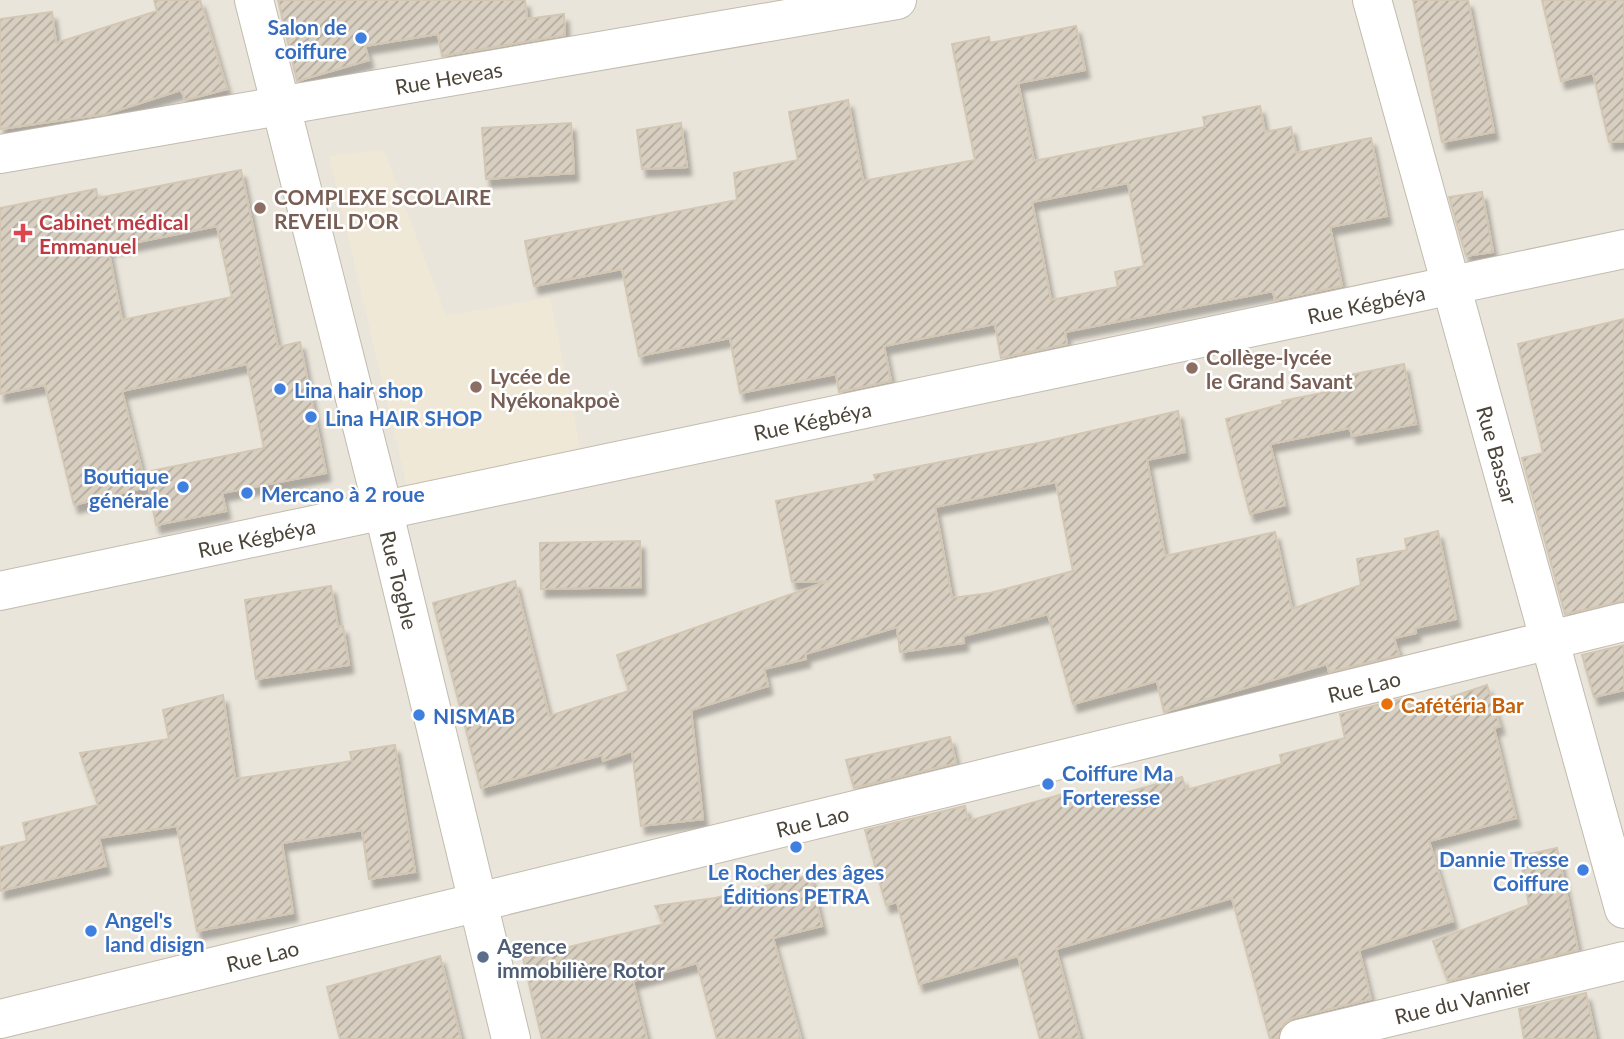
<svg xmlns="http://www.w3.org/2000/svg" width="1624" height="1039" font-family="Lato,sans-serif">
	<defs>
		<pattern id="building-hatch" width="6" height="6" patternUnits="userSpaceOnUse" patternTransform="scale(1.75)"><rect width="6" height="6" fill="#d8cfc1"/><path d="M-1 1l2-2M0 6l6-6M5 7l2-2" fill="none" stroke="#b1aa9e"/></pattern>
		<filter id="shadow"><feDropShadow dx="4.5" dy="8" stdDeviation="2" flood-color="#0004"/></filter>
	</defs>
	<rect width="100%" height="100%" fill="#f6f3ec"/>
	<path fill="#eae5da" d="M0,0H1624V1039H0Z"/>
	<path fill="#efe8d6" d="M384,150L446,316L550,297L582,457L407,487L329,156Z"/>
	<path fill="url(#building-hatch)" stroke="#d3c7b4" stroke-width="2" fill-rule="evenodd" filter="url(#shadow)" d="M154,0H200L227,89L185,100L181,90L106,114L0,129V19L52,12L56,43L157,11Z
		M278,0H525L527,19L564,14L565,35L442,56L438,34L365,46L369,60L297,81Z
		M1413,0H1468L1494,132L1442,142Z
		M1542,0H1624V141L1609,142L1593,73L1561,81Z
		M1076,26L1085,70L1018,83L1034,161L1205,127L1203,117L1260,106L1265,132L1291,127L1296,153L1371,138L1387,216L1330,227L1342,286L1275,300L1273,291L1065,332L1067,344L1001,358L995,324L884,346L891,381L839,392L836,374L740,393L730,338L639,356L622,269L534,286L525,241L737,200L734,173L798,160L789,112L848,100L863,181L975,160L952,44L989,37L990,43ZM1128,183L1144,266L1115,272L1118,287L1051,300L1032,202Z
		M571,123L574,173L486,179L482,128Z
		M681,123L687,167L642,169L637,130Z
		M241,170L278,347L300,342L326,473L222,493L226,511L156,525L146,472L264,448L247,364L122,391L146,487L74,505L45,385L0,394V208L96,189L98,198ZM217,226L232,297L122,320L108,248Z
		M1482,192L1493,252L1466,256L1449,197Z
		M1624,319V601L1565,614L1522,458L1543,453L1518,344Z
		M1404,364L1416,424L1352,436L1350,428L1270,444L1285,505L1250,514L1226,419L1283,404L1282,401L1342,389L1340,377Z
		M1178,411L1185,452L1147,460L1165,556L1275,532L1292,609L1361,585L1357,559L1407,550L1405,539L1438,531L1456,619L1415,628L1416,633L1394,638L1399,655L1329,672L1327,664L1164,712L1157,681L1073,704L1048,614L963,636L964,643L900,652L897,627L805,654L806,659L764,669L768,686L691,710L703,819L641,826L632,751L603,761L602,755L481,788L433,603L515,581L549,716L629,691L617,655L829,581L792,582L776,501L876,481L874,475L1048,441ZM1056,482L1073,571L990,593L952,598L935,507Z
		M640,541L641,587L541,589L540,543Z
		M331,586L338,627L343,626L349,665L256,679L245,600Z
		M1624,645V690L1594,697L1582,655Z
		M1487,685L1500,726L1494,728L1516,818L1429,841L1453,921L1359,950L1371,999L1293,1018L1284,1024L1278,1039H1270L1232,898L1056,949L1080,1039H1040L1018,956L919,984L897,902L886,905L865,830L965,806L968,821L1070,792L1074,807L1182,777L1186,790L1282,764L1280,755L1345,738L1340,714L1409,697L1412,710Z
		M223,695L235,779L352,761L350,752L395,745L415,872L369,879L362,830L282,843L293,913L197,931L177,826L99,838L106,866L0,891V847L27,841L23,823L98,805L80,753L169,739L163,710Z
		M950,737L956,763L854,788L846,760Z
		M1557,848L1578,950L1448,981L1433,941L1529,905L1520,856Z
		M810,875L822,926L773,938L801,1039H717L697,963L633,981L647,1039H542L523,958L664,924L655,906L715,898Z
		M440,956L461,1039H340L327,987Z
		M1586,993L1596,1039H1524L1519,1009Z"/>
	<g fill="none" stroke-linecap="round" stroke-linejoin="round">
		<defs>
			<g id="minor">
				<path id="s1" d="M254,0L383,509L511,1039"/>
				<path id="s2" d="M1372,0L1624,909"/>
				<path id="s3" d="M0,154L897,0"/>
				<path id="s4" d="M0,591L1624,249"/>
				<path id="s5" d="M0,1019L1624,622"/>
				<path id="s6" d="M1299,1039L1624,961"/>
			</g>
		</defs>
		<use href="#minor" stroke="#c2bbae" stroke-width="40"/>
		<use href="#minor" stroke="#fff" stroke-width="38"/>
	</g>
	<g fill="#3f7fe0" stroke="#fff" stroke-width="2.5">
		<circle cx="361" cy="38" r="7"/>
		<circle cx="280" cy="389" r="7"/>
		<circle cx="311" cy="417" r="7"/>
		<circle cx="183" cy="487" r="7"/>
		<circle cx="247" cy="493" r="7"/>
		<circle cx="419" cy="715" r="7"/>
		<circle cx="1048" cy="784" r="7"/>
		<circle cx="796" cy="847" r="7"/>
		<circle cx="1583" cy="870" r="7"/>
		<circle cx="91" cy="931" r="7"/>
	</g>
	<g fill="#8d6e63" stroke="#fff" stroke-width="2.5">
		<circle cx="260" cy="208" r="7"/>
		<circle cx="1192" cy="368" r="7"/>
		<circle cx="476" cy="387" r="7"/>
	</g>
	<path fill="#e0444e" stroke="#fff" stroke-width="2.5" d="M19.5 222.5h7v7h7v7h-7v7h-7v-7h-7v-7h7z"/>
	<circle fill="#e8710a" stroke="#fff" stroke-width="2.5" cx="1387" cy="704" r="7"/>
	<circle fill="#5c6f8a" stroke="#fff" stroke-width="2.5" cx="483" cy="957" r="7"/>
	<g text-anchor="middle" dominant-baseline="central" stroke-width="5" stroke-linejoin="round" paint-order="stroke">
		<g font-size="21" font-weight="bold" fill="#366cbe" stroke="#fff" text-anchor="start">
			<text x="347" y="26" text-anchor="end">Salon de<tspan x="347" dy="24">coiffure</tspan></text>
			<text x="294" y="389">Lina hair shop</text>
			<text x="325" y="417">Lina HAIR SHOP</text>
			<text x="169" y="475" text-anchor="end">Boutique<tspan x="169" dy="24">générale</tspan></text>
			<text x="261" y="493">Mercano à 2 roue</text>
			<text x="433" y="715">NISMAB</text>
			<text x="1062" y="772">Coiffure Ma<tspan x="1062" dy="24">Forteresse</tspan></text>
			<text x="1569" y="858" text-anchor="end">Dannie Tresse<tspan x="1569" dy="24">Coiffure</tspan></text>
			<text x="796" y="871" text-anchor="middle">Le Rocher des âges<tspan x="796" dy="24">Éditions PETRA</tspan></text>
			<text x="105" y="919">Angel's<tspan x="105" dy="24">land disign</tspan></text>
		</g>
		<g font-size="21" fill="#4b4439" stroke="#fff">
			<text stroke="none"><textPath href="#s3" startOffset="455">Rue Heveas</textPath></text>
			<text stroke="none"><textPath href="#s4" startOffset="1396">Rue Kégbéya</textPath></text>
			<text stroke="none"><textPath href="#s4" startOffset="830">Rue Kégbéya</textPath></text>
			<text stroke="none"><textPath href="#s2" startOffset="472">Rue Bassar</textPath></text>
			<text stroke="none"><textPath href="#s4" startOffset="262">Rue Kégbéya</textPath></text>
			<text stroke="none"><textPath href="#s1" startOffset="598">Rue Togble</textPath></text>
			<text stroke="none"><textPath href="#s5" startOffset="1404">Rue Lao</textPath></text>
			<text stroke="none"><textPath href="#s5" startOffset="836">Rue Lao</textPath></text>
			<text stroke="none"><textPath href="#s5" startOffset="270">Rue Lao</textPath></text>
			<text stroke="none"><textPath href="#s6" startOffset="168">Rue du Vannier</textPath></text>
		</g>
		<g font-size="21" font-weight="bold" fill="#785e54" stroke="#fff" text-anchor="start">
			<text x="274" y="196">COMPLEXE SCOLAIRE<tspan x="274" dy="24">REVEIL D'OR</tspan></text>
			<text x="1206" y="356">Collège-lycée<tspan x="1206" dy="24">le Grand Savant</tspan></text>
			<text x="490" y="375">Lycée de<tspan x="490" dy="24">Nyékonakpoè</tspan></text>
		</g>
		<g font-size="21" font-weight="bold" fill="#be3a42" stroke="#fff" text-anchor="start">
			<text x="39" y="221">Cabinet médical<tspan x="39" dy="24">Emmanuel</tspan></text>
		</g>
		<g font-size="21" font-weight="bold" fill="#c56008" stroke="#fff" text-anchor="start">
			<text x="1401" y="704">Cafétéria Bar</text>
		</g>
		<g font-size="21" font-weight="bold" fill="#4e5e75" stroke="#fff" text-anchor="start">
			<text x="497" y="945">Agence<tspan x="497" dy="24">immobilière Rotor</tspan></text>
		</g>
	</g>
</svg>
